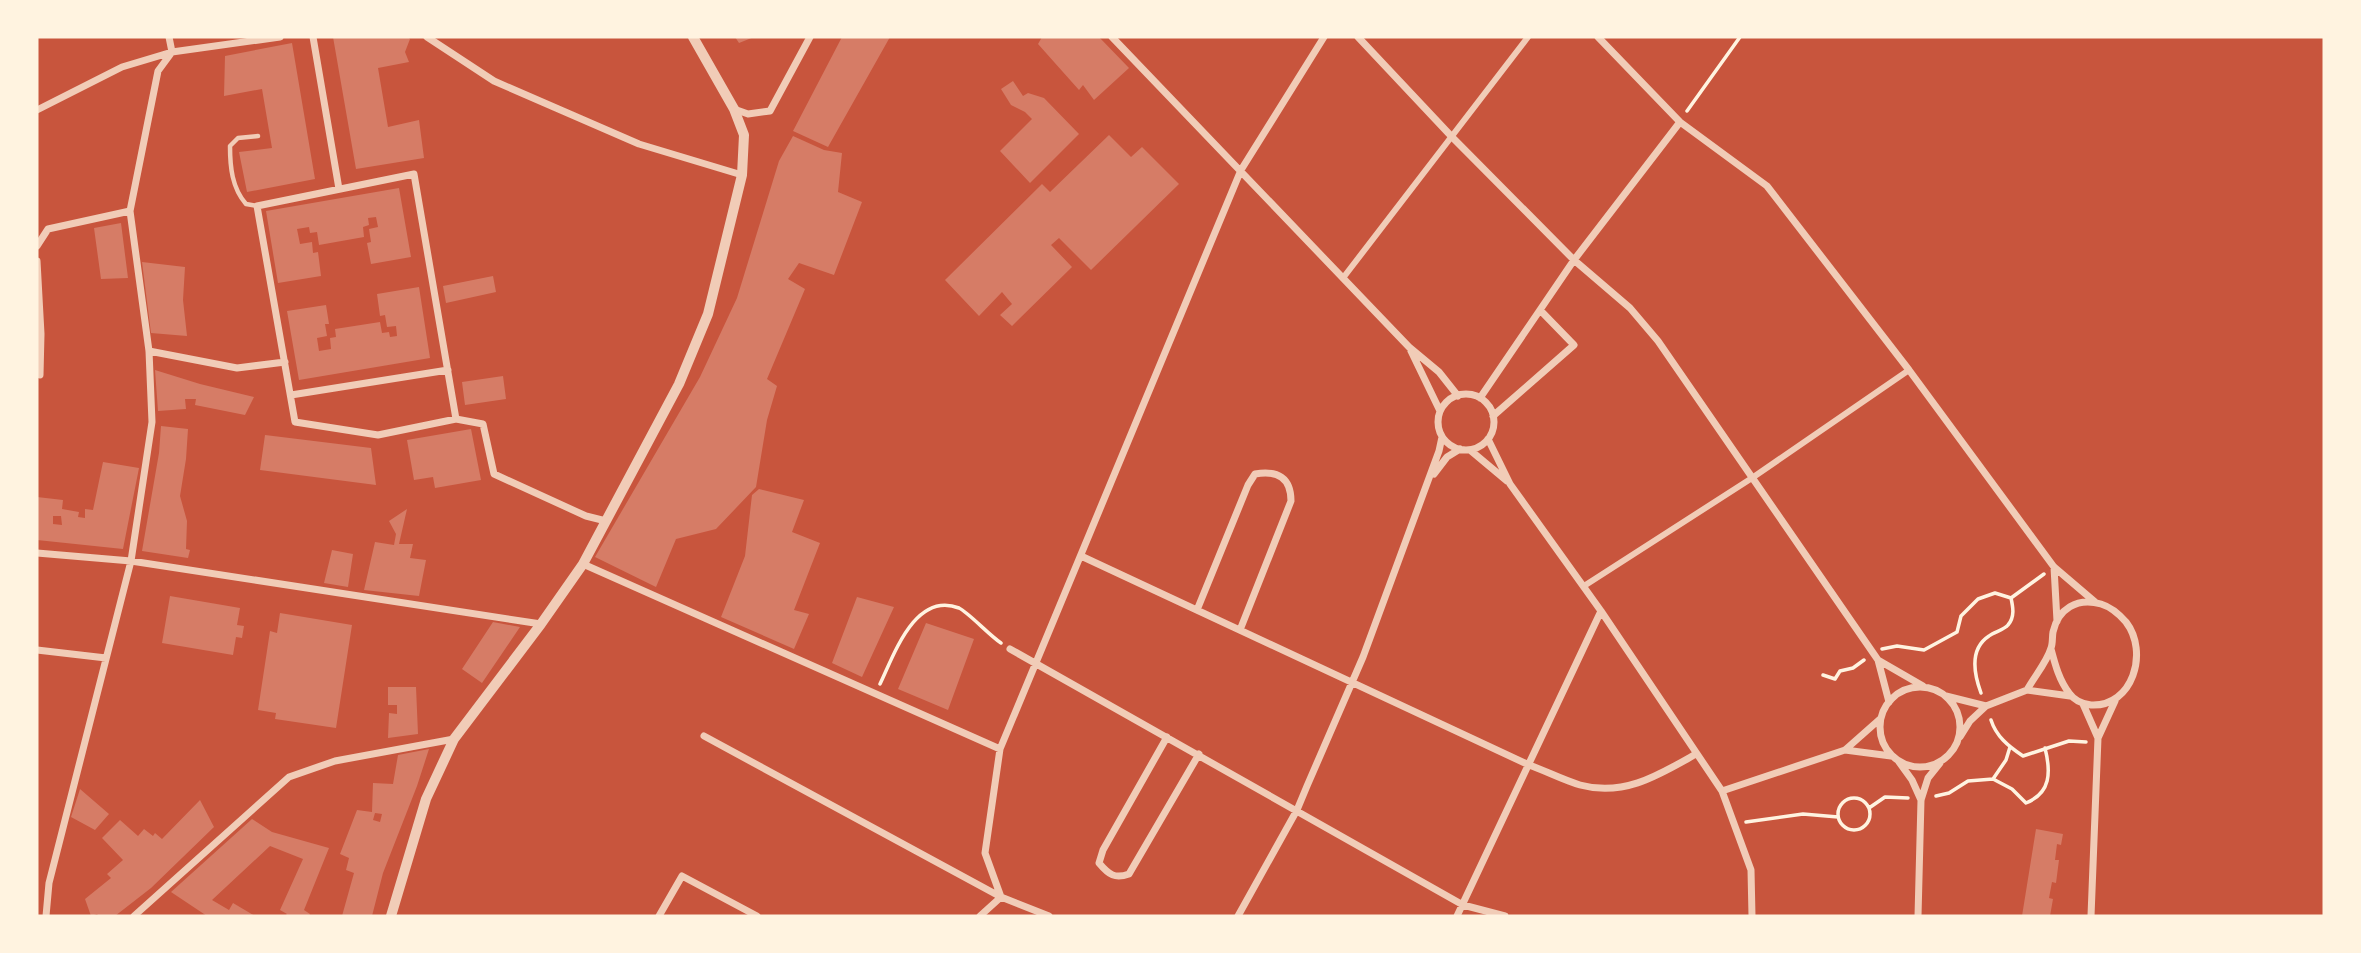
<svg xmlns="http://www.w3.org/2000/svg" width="2361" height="953" font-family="Mulish,sans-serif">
	<rect width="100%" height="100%" fill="#c8553d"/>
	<path fill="#d67c66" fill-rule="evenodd" d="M333,37H408L410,39L405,52L409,62L378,68L388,127L419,120L424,158L356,169Z
		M735,37H754L739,43Z
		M842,37H890L828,147L793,131Z
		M1042,37H1099L1129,68L1094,100L1083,85L1079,90L1038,44Z
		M292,43L315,179L247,192L239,152L272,148L262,89L224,96L225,56Z
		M1013,81L1023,96L1028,93L1044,98L1079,134L1030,183L1000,151L1032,119L1025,112L1011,105L1001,89Z
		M1109,135L1131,157L1142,147L1179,184L1091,270L1059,238L1051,245L1072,267L1012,326L1000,315L1012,304L1002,292L979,316L945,280L1042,184L1050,192Z
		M793,136L824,150L842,153L838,192L862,202L834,275L799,263L788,279L805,289L767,379L777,386L767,420L756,487L716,529L676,539L656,587L595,557L700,377L737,298L779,161Z
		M399,188L411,257L371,264L367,243L371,242L369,229L378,227L376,217L368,218L369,225L363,227L364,237L319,245L317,232L310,233L309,227L297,229L300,244L312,242L313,253L318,252L321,276L278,283L266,211Z
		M121,223L128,278L101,279L94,228Z
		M142,262L185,267L183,300L187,336L151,333Z
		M493,276L496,292L446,303L443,286Z
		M419,287L430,358L299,380L287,311L326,305L329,324H325L327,336L317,338L319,351L331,349L330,338L336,337L335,329L380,322L382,333L389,332L390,337L397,336L396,326L387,327L385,315L380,316L377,294Z
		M155,370L200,384L254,397L245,415L195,405L196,399H185L186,409L158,411Z
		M503,376L506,399L465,405L462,382Z
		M161,426L188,429L186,459L180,496L187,521L186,549L190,550L188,558L142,551L159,453Z
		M471,429L481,480L435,488L433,477L414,480L407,440Z
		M265,435L371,448L376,485L260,470Z
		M103,462L139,468L123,549L37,540V497L63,500L62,509L79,512L78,517L85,518V509L93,510ZM53,516H61L62,525L53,524Z
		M759,489L804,500L792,532L820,543L794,610L809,614L794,649L721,617L745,556L752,495Z
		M407,509L399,544H413L410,558L426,560L419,596L364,590L375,542L394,545L396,534L389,521Z
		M332,550L353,554L348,587L324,583Z
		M170,596L240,608L237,625L244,626L242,638L236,637L233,655L162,643Z
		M857,597L894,607L862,677L832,663Z
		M280,613L352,625L336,728L275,719L276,713L258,710L270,631L277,633Z
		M493,622L520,627L482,683L462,669Z
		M926,623L974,639L948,710L898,689Z
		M388,687H416L418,734L388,738L389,713L397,714V705H388Z
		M429,749L417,786L383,873L372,916H342L354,873L346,870L349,858L340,854L357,810L372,812L373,783L393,784L398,755ZM375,813L382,814L380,822L373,820Z
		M80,789L109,814L95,830L71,817Z
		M200,800L214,827L151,888L115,916H99L97,914L91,916L85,899L111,878L107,874L123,860L102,838L120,820L138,836L144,829L153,836L155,833L162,839Z
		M252,819L272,832L329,848L304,910L310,914L309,916H285L287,914L280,910L303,859L270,846L212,900L229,910L233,903L255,916H207L171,892Z
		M2036,829L2063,834L2061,845L2057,844L2055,860H2059L2056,883L2052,882L2049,898L2053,899L2050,916H2022Z"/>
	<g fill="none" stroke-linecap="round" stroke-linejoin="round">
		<path stroke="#fff3e0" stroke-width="3.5" d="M1687,111L1740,37
			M2011,598L2044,574
			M1882,649L1897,646L1924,650L1957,632L1961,616L1978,599L1995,593L2011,598C2013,607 2015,617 2008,625C2004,630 1994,632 1989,636C1969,649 1974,674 1981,693
			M1823,675L1835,679L1840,671L1853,668L1864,660
			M880,684C894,655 915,591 959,608C969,613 989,635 1001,643
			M1991,720C1996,736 2008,746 2023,756L2069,741L2086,742
			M2010,747L2006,760L1993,779L2012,789L2026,803C2051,793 2051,772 2045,748
			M1936,796L1949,793L1968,781L1993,779
			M1838 814a16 16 0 1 1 32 0a16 16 0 1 1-32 0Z
			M1869,808L1885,797L1908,798
			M1746,822L1803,814L1838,817"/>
		<path stroke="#f1ccb7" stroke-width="4.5" d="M257,206L246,204C232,188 230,167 230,146L238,138L258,136"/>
		<path stroke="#f1ccb7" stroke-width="6" d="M1343,278L1528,37
			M1584,586L1752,478L1909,370"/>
		<path stroke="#f1ccb7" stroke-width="7" d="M313,37L339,189
			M427,37L494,81L639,144L742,175
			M1112,37L1409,347L1439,372L1458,396
			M1358,37L1452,137L1574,260L1630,308L1658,341L1878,660L1889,702
			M1598,37L1680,122L1767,186L1909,370L2054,567L2095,602
			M734,109L748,114L770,111L810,37
			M37,110L122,67L172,52L280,37
			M37,246L48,229L130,211
			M37,261L41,334L40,375
			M149,351L237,368L285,362
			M1411,351L1440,411
			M1438 422a28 28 0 1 1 56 0a28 28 0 1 1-56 0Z
			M291,395L448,370
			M1480,398L1574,260L1680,122
			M1493,416L1574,345L1540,310
			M456,419L414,174L257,206L295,422L378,435L456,419L483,424L494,474L586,516L606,521
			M1488,439L1510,484L1601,611L1722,791L1751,870L1752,916
			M1470,450L1507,481
			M1434,474L1447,457L1460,449
			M37,553L131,561L541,624
			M1081,556L1529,765C1546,771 1563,780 1580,785C1624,797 1659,775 1696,754
			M583,564L1000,749
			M2054,567L2057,621
			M1197,610L1248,485L1255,474C1278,470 1291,478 1291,501L1240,630
			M1010,649L1463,905L1505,916
			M37,650L106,658
			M1878,660L1923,686
			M1880 727a40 40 0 1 1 80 0a40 40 0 1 1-80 0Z
			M2027,690C2034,677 2047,662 2051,648C2053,643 2052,637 2053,632C2058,609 2077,597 2101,604C2111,607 2119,614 2126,622C2149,652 2133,707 2091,705C2082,704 2074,700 2069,693C2059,680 2055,664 2051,649
			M1946,696L1986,706
			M2083,704L2098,738
			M704,736L1001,897L1049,916
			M1167,737L1103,850L1099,863C1109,875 1115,879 1129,874L1199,754
			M1960,737L1970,721L1986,706L2027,690L2070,696
			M1845,750L1891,756
			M1899,762L1912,780L1921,800
			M1722,791L1845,750L1880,719
			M1001,897L985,853L1000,749L1241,170L1324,37
			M46,916L49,883L131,561L152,422L149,351L130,211L158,71L172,52L169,37
			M134,916L289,777L335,761L454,739
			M659,916L682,876L757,916
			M980,916L1001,897
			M1238,916L1297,810L1307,786L1363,657L1439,451L1442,437
			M1457,916L1601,611
			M1918,916L1921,800L1928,778L1940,763
			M2091,916L2098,738L2115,701"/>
		<path stroke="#f1ccb7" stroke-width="10" d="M391,916L426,799L454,739L541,624L583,564L679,384L708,314L742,175L744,135L734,109L693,37"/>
	</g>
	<rect width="2361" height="953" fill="none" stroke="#fff3e0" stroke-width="77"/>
</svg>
